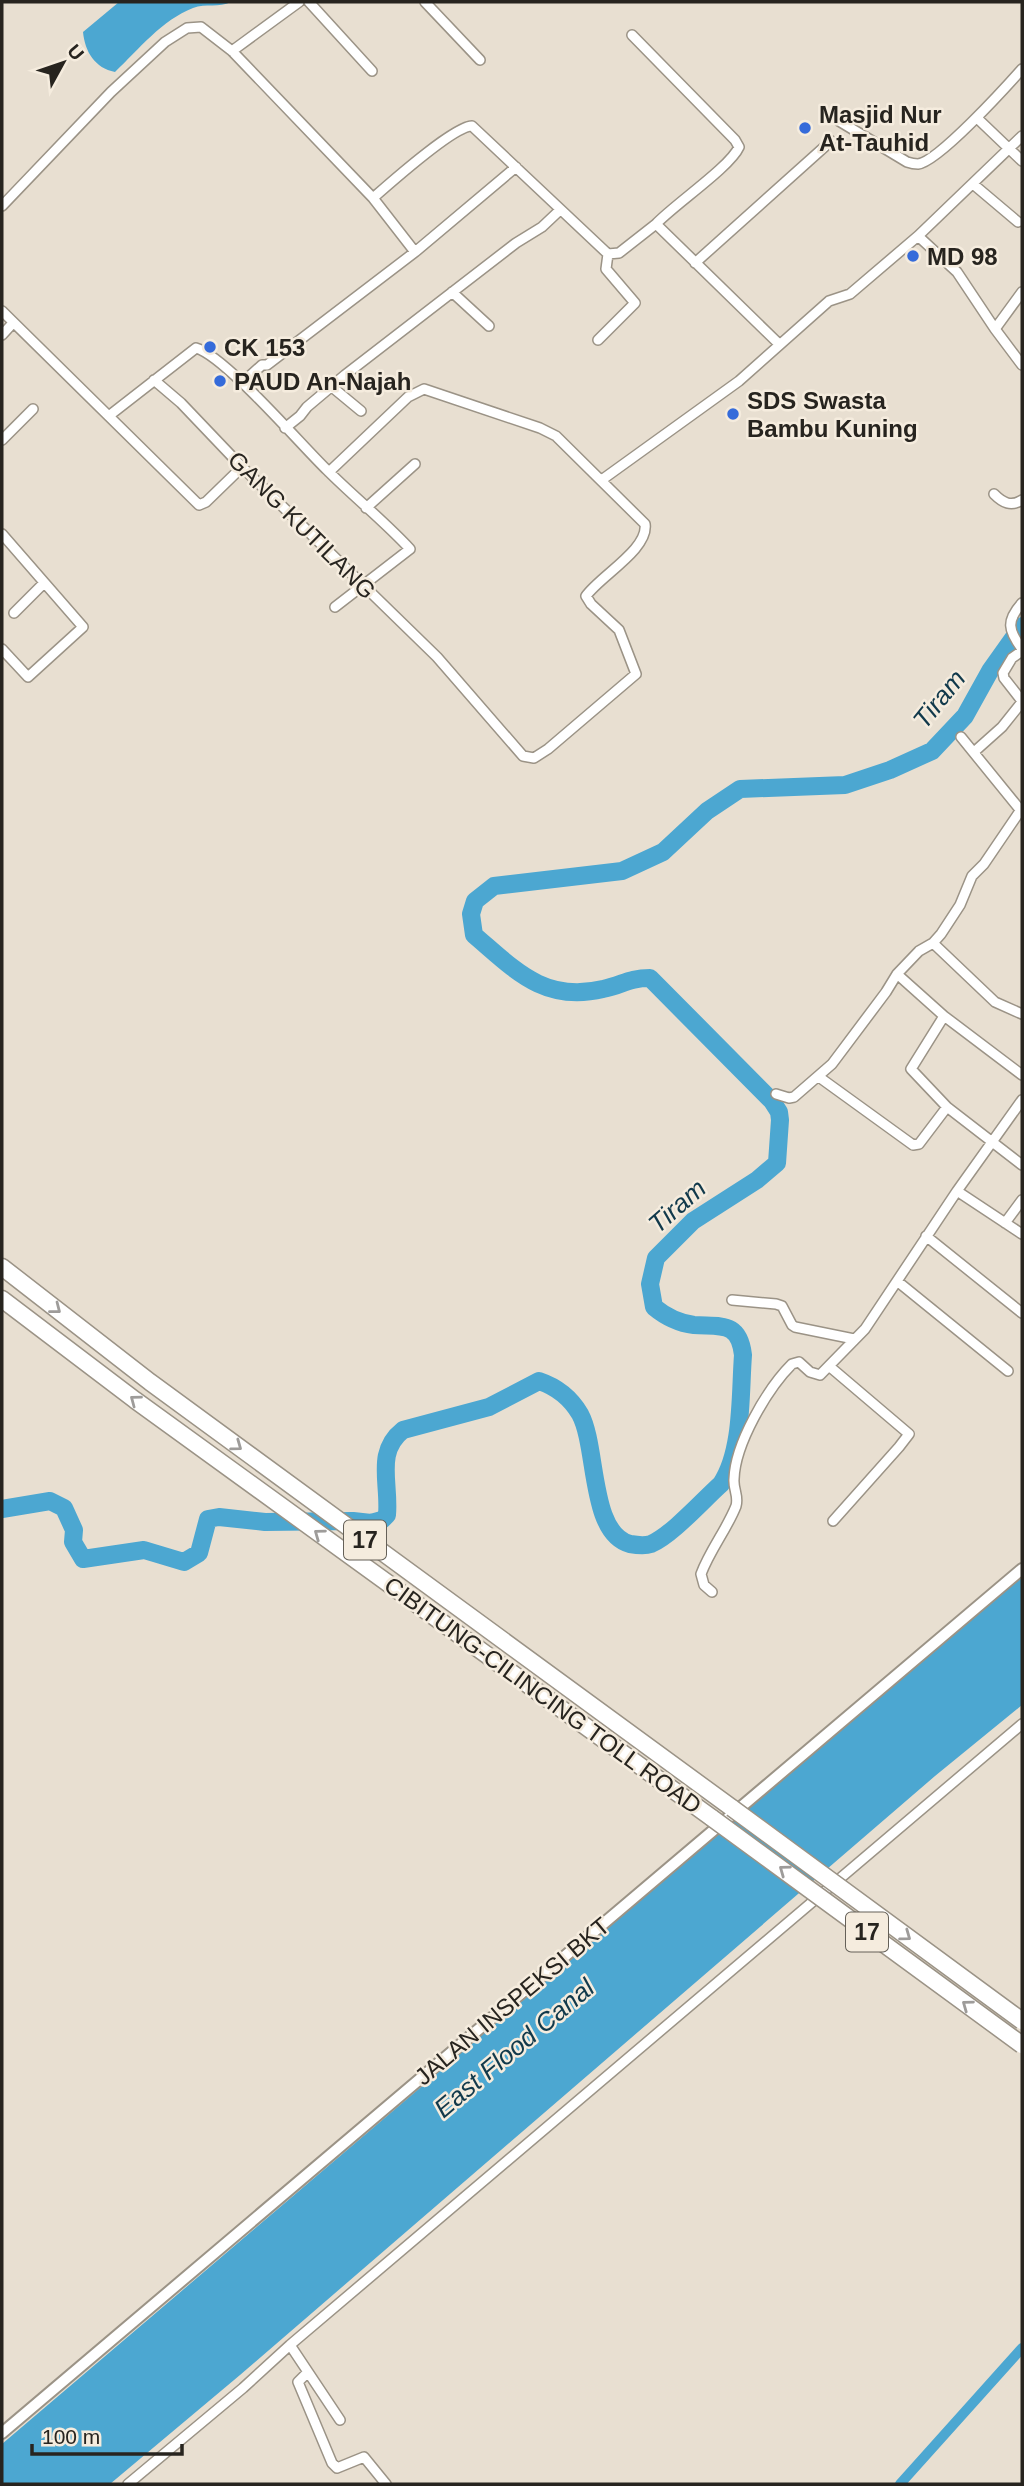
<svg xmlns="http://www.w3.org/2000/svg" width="1024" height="2486" font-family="Arial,sans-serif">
	<rect width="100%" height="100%" fill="#e8dfd1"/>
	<path fill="#4ca7d1" d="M119,2H231C219,8 206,3 193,8C162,20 139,49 115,72C95,68 85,52 83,32Z
		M1022,1575V1705L935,1776L240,2375L110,2484H2V2444Z"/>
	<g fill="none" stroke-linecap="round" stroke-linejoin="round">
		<path stroke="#4ca7d1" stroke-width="10" d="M900,2484L1022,2348"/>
		<path stroke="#4ca7d1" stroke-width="18" d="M2,1509L50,1501L64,1508L74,1530L73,1542L83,1559L144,1550L184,1562L199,1553L208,1519L219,1517L265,1522L353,1521L371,1523L382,1520L387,1515C390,1483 375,1452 403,1430L489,1407L539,1381C557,1387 570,1397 580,1414C598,1447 589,1533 630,1544C636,1545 645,1546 651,1544C672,1535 703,1500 721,1484C743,1451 740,1394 743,1355C739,1321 721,1327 694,1325C678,1323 666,1317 654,1307L650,1284L656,1258L693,1221L757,1180L777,1163L780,1120L779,1112L772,1101L650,978C628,978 623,985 603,989C544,1003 515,970 474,935L471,914L475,901L494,886L622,871L663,852L707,811L740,789L845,785L890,770L932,751L965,716L990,671L1022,626"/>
		<defs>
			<path id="minor" d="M309,2L372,71
				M425,2L480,60
				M632,35L735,140L739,147C730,167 675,204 656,224
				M232,51L299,2
				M977,118L1022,161
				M839,121L907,162C910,163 915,164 918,164C938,162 1006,87 1022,69
				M973,184L1018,222
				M373,198L415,252
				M2,206L111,92L165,42L187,28L201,27L232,51L373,198C389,184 454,126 472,126L608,254L619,253L656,224L779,344
				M918,236L957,272L995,329L1022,365
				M695,263L831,141
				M452,292L489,326
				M2,311L199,505L206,502L242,467
				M995,329L1022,292
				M2,335L13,323
				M598,340L635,303L606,269L608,254
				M154,380L181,403L242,467L437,657L523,756L534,758L548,749L636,674L619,630L591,604L586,596C600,576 649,549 645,524L556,436L540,428L424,389L408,397L329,472
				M242,383L262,365H267L415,252L516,167
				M332,387L361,411
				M110,415L196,348C225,356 301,445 327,470C354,497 384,521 410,549L335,607
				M285,428L300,416L307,407L345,375L516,243L542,227L560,210
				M2,440L33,409
				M603,479L739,381L829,301L850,294L918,236L1022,136
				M994,494C1003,503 1011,507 1022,500
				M366,508L415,464
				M2,534L83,627L28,677L2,649
				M1022,603C1006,621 1008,630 1022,649
				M14,613L44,583
				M1022,651L1012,658L1003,673L1004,678L1022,701
				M961,737L1022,812
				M974,752L1002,727L1022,702
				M933,943L995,1002L1022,1014
				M897,974L944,1016L911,1069L947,1107
				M944,1016L1022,1075
				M819,1077L913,1145L919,1144L947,1107L1022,1165
				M776,1094L789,1098L794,1097L832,1064L886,992L897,974L919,951L933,943L941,934L960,905L972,876L984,864L1020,811
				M957,1191L1022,1234
				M1005,1223L1022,1200
				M926,1236L1022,1313
				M897,1281L1008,1371
				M732,1300L776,1304L782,1306L792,1325L795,1327L854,1339
				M829,1366L909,1434L899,1447L833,1521
				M712,1592L704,1585L701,1574C710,1550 727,1529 736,1506C739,1496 733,1489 734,1479C735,1444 767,1389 792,1364L799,1362L810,1372L820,1375L865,1329L957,1191L1022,1100
				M290,2345L340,2420
				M307,2373L298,2382L332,2463L337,2468L364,2457L386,2484
				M128,2484L243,2388L290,2345L1022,1724"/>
			<path id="tertiary" d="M2,2433L1022,1569"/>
			<path id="motorway" d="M2,1267L150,1382L732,1808
				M2,1299L135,1400L712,1818"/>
		</defs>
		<use href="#minor" stroke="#9b9386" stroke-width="12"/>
		<use href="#tertiary" stroke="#9b9386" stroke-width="14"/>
		<use href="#motorway" stroke="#9b9386" stroke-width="19"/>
		<use href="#minor" stroke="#fff" stroke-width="9"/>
		<use href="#tertiary" stroke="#fff" stroke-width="10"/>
		<use href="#motorway" stroke="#fff" stroke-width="16"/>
		<defs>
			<path id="motorway-bridge" d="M732,1808L1022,2021
				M712,1818L1022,2045"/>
		</defs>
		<use href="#motorway-bridge" stroke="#9b9386" stroke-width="19" stroke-linecap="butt"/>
		<use href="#motorway-bridge" stroke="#fff" stroke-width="16"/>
	</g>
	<defs><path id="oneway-chevron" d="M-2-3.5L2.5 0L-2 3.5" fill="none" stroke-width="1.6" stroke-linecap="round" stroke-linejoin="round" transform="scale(1.75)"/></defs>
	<g stroke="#9e9c9a">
		<use href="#oneway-chevron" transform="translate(56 1309) rotate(38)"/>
		<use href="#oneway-chevron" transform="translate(135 1400) rotate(-143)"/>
		<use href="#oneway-chevron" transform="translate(237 1446) rotate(36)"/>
		<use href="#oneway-chevron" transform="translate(319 1534) rotate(-144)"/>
		<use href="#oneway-chevron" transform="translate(784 1870) rotate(-144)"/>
		<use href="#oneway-chevron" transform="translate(906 1936) rotate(36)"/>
		<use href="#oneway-chevron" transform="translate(967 2005) rotate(-144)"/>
	</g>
	<g fill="#356bda" stroke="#f5ecde" stroke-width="2.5">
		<circle cx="805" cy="128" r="7"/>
		<circle cx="913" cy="256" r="7"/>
		<circle cx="210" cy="347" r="7"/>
		<circle cx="220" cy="381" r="7"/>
		<circle cx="733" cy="414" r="7"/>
	</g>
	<g text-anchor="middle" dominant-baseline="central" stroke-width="5" stroke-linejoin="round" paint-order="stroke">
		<g fill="#f5ecde" stroke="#656058" stroke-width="2">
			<rect x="344" y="1520.5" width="42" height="39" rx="5"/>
			<rect x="846" y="1912.5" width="42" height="39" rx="5"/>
		</g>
		<g font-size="23" font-weight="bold" fill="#27241f">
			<text x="365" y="1540">17</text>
			<text x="867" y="1932">17</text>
		</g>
		<g font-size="24" font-weight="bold" fill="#27241f" stroke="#f5ecde" text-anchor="start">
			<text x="819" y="114">Masjid Nur<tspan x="819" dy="28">At-Tauhid</tspan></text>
			<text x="927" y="256">MD 98</text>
			<text x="224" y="347">CK 153</text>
			<text x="234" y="381">PAUD An-Najah</text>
			<text x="747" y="400">SDS Swasta<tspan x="747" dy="28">Bambu Kuning</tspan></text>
		</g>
		<g font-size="24" fill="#27241f" stroke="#f5ecde">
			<text transform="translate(302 525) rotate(45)">GANG KUTILANG</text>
			<text transform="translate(543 1695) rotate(36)">CIBITUNG-CILINCING TOLL ROAD</text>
			<text transform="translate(512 2001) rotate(-40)">JALAN INSPEKSI BKT</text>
		</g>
		<g font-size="26" font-style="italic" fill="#11394b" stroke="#f5ecde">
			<text transform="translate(939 699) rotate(-51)">Tiram</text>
			<text transform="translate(677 1206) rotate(-41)">Tiram</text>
			<text transform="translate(514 2048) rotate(-40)">East Flood Canal</text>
		</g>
	</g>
	<rect width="1024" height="2486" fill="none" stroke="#27241f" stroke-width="7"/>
	<g transform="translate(63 63) rotate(50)" stroke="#f5ecde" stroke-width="5" paint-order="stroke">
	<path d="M0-5L12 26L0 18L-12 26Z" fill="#27241f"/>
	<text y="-10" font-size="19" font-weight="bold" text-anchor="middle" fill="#27241f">U</text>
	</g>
	<path d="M32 2444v10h150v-10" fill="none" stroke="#27241f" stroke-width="3.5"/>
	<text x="42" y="2444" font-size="21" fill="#27241f" stroke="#f5ecde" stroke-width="5" paint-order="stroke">100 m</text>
</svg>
